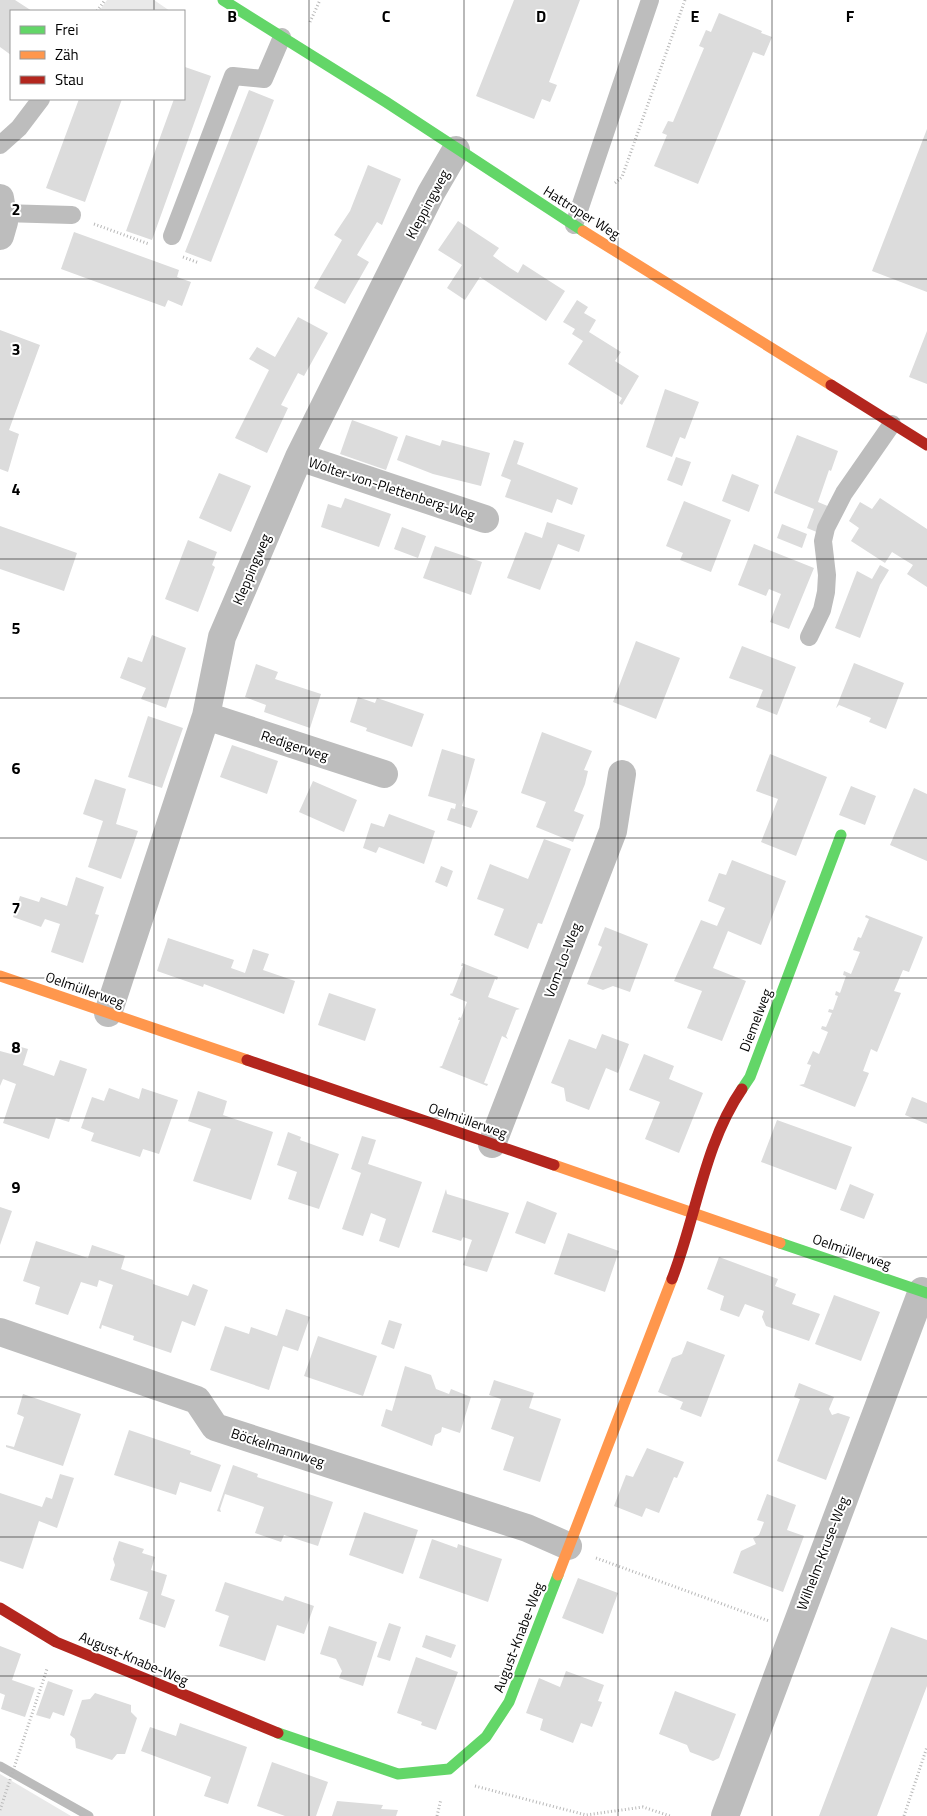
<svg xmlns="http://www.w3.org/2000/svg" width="927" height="1816" font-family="'Titillium Web',sans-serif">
	<rect width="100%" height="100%" fill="#fff"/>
	<path fill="#e9e9e9" d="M107,0H154L170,11H99Z
		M0,1774L71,1816H0Z"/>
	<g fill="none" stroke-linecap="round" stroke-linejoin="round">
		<path stroke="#bbb" stroke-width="9" d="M0,1766L89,1816"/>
	</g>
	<path fill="#dcdcdc" d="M0,0H15L32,11H11V55L0,47Z
		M514,0H580L549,82L557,85L550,102L542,99L534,119L476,96Z
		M719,13L762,31L761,33L772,37L764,56L753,52L698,184L654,166L667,135L662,133L668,121L673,122L704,48L699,46L706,30L711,32Z
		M185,67L211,76L152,240L126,231L174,99H184Z
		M249,90L274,100L211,262L185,252Z
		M79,99H122L85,202L46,188Z
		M927,129V292L872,271Z
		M368,165L401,179L382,225L377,222L357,255L369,262L345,304L314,288L342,240L334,235L350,211Z
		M458,221L499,248L493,256L507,266L518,273L523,264L565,291L546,321L480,277L465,300L447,288L462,265L438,250Z
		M74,232L179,270L177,277L191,282L182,306L168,300L165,307L61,269Z
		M577,300L588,307L584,313L596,320L589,332L621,352L615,361L639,376L622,405L619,403L622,398L568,364L583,341L572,334L575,329L563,322Z
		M298,317L328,333L304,376L298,373L281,405L288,408L267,453L235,438L269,370L249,359L257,347L275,357Z
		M0,330L40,345L9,430L19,434L8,472L0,469Z
		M927,331V384L909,377Z
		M665,389L699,402L685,439L680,437L672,457L646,447Z
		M352,420L398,437L386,470L340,454Z
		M406,435L440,446L442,440L490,453L481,486L433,474L397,460Z
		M797,435L838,451L831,471L829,470L818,502L830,507L819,533L807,528L814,509L774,493Z
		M514,440L524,443L517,464L578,488L572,505L557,499L552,513L505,497L511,480L501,476Z
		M676,457L691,462L682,486L667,480Z
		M219,473L251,486L231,532L199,518Z
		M732,474L759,485L749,512L722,501Z
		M345,498L391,514L379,547L321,527L328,504L341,508Z
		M880,498L927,529V587L907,574L913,565L892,552L885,563L851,541L859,528L849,521L860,502L872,509Z
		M684,501L731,520L711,572L680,560L683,553L666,546Z
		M547,522L585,535L579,552L558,544L540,590L507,578L525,532L542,538Z
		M782,524L807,534L802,548L777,538Z
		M0,526L77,553L64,591L0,569Z
		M402,527L426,536L418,558L394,549Z
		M188,540L217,552L212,565L215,567L198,612L165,599Z
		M754,544L814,568L789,629L770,622L781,594L769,589L766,596L738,585Z
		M435,546L482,562L471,595L423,578Z
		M880,565L889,570L880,585L860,638L835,628L857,571L872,579Z
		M152,635L186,648L166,708L141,699L146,688L120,678L128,657L142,662Z
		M636,641L680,658L656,719L613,702Z
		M742,646L796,667L777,715L756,707L763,690L729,678Z
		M854,663L904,683L886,729L869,722L871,718L839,705L836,708Z
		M256,664L278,672L275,679L321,694L310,728L264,712L266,705L245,697Z
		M358,697L375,703L377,698L424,714L412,747L366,731L367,728L350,722Z
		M148,716L183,728L162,788L128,777Z
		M542,732L592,751L584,770L588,771L585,784L574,811L584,815L573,842L536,827L546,802L521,793Z
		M232,745L278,761L267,794L220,777Z
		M442,749L475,759L462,806L478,811L471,828L447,820L451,808L455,809L456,804L428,796Z
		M770,754L827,777L796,856L761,842L778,799L756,791Z
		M95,779L126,789L116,824L138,831L121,879L88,867L103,821L83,814Z
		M313,781L357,800L344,832L299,812Z
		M851,786L876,796L865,825L839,815Z
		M914,788L927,794V861L890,845Z
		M389,814L435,831L424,864L379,847L376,853L363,848L371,823L384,827Z
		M544,839L571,849L542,924L538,923L528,949L494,935L504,909L477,899L490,864L528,879Z
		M732,860L786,881L761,945L728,931L713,968L746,981L722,1041L687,1028L702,991L674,981L701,920L717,926L725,908L708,901L719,873L726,875Z
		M441,866L453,871L447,887L435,882Z
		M76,877L104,887L95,914L99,915L83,963L51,952L60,924L45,919L41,927L13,917L20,896L39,902L41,897L67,906Z
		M866,915L923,937L909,972L903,970L894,991L901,993L877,1052L871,1049L863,1071L869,1073L855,1107L799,1085L804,1084L811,1065L807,1064L813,1051L819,1054L828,1032L821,1029L822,1026L826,1027L832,1013L828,1012L829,1009L833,1010L838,996L835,995L836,991L840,993L846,976L843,975L844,971L851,974L860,952L853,950L858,937L861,938L869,919L865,917Z
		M605,927L648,944L630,992L613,986L603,990L587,984L602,947L598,945Z
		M168,938L234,960L231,968L245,973L253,949L269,954L263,970L295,981L284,1014L204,984L203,987L157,971Z
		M462,963L498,977L497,980L495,979L488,997L520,1009L516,1010L506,1036L508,1039L502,1036L484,1083L488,1084L487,1086L439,1067L442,1066L460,1020H458L459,1017L461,1018L467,1002L450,995L451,993L452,994L463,966H461Z
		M329,993L376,1009L365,1041L318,1025Z
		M602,1034L629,1044L618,1073L606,1068L589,1110L566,1101L564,1088L551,1083L569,1039L596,1049Z
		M14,1045L28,1049L23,1065L54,1076L60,1060L87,1069L69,1122L56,1118L49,1139L3,1123L16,1084L3,1079L0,1086V1051L11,1054Z
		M644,1054L674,1066L669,1079L703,1093L679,1153L645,1139L660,1102L629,1090Z
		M109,1088L139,1099L142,1088L178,1100L159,1154L143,1149L140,1157L91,1141L94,1133L81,1128L92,1097L104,1101Z
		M198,1091L227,1101L223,1115L273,1132L251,1200L193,1181L211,1129L188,1121Z
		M912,1097L927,1103V1124L905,1115Z
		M777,1120L852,1147L836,1190L761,1162Z
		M288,1132L301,1137L300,1140L339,1154L319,1209L288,1199L297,1172L277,1165Z
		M362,1136L376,1140L368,1164L422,1182L399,1248L379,1241L386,1219L371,1213L363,1236L342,1229L361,1173L351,1169Z
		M850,1184L874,1194L864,1219L840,1210Z
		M446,1189L447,1194L509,1213L487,1272L463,1265L472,1240L463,1237L461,1241L432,1232Z
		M527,1201L557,1213L545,1244L515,1233Z
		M0,1207L12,1211L0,1245Z
		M568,1233L619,1251L605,1292L554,1274Z
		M36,1241L88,1258L92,1245L125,1256L121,1269L153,1280V1284L188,1296L193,1284L208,1290L195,1326L182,1321L171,1353L133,1340L134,1336L102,1325L101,1329L99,1328L113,1285L99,1280L97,1287L81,1282L68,1315L35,1304L40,1287L23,1281Z
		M719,1257L778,1279L775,1286L796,1294L792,1304L820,1314L809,1341L766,1326L762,1317L764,1311L745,1304L739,1317L720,1310L724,1296L707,1289Z
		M834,1295L880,1312L861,1361L815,1344Z
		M286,1309L310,1317L298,1351L283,1346L269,1390L210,1370L225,1326L249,1334L251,1327L277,1336Z
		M389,1320L402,1324L394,1349L381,1344Z
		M318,1336L377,1356L363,1396L304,1376Z
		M687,1341L725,1355L701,1417L680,1409L683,1402L658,1392L672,1358L682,1354Z
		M405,1366L431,1375L436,1389L449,1394L451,1389L471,1397L460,1433L442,1427L441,1432L435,1435L432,1446L381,1426L386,1409L392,1411Z
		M494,1380L534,1393L529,1408L561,1419L540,1482L503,1470L514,1437L491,1429L501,1399L489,1395Z
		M799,1383L834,1397L829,1409L832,1415L838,1413L850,1417L826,1480L777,1461L800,1399L794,1397Z
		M23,1394L81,1414L63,1466L6,1447V1445L14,1447L24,1417L17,1414Z
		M129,1430L191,1451L190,1454L221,1465L211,1492L180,1482L176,1495L114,1475Z
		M647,1448L684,1462L677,1478L674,1477L659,1513L646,1508L642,1517L614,1506L626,1475L633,1477Z
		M233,1465L258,1474L257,1477L333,1502L318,1546L284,1535L281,1542L255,1533L264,1507L225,1494L220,1509L221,1512L217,1511Z
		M60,1474L74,1478L57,1528L39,1521L23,1569L0,1561V1493L42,1507L46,1497L52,1499Z
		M767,1494L796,1505L787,1530L804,1536L783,1592L733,1573L741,1551L756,1544L753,1538L759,1535L764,1522L757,1520Z
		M364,1512L418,1530L403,1574L349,1555Z
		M432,1539L457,1548L458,1544L502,1559L488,1602L419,1578Z
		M119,1541L144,1549L142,1553L155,1557L151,1570L167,1575L161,1595L175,1600L165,1628L139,1619L148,1592L110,1580L115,1565L113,1559Z
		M578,1578L618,1593L603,1634L562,1618Z
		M225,1582L283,1601L285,1596L314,1606L304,1634L277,1625L265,1661L219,1646L229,1616L215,1611Z
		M389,1623L401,1627L390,1661L377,1657Z
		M329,1626L377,1642L363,1686L339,1678L342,1671L336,1659L320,1654Z
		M891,1627L927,1640V1686L877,1816H819Z
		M426,1635L456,1645L451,1658L422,1647Z
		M0,1646L21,1654L12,1680L35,1688L25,1717L1,1709L5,1695L0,1693Z
		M416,1657L458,1672L436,1730L421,1725L422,1722L397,1713Z
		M566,1671L604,1685L598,1701L602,1702L592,1727L581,1723L573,1743L540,1730L543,1719L526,1713L539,1678L560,1687Z
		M48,1681L73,1690L64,1716L53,1712L50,1719L36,1715Z
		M675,1691L736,1714L719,1758L713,1761L690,1752L687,1745L659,1734Z
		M95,1693L131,1705V1712L137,1718L125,1754H117L112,1760L76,1748L75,1739L70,1735L82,1700L90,1699Z
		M180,1723L247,1747L228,1804L204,1796L211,1777L141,1751L150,1727L176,1736Z
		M272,1762L328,1782L316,1816H285L257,1806Z
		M337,1801L383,1805L381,1809L398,1810L396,1816H332Z"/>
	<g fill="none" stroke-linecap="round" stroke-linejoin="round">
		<path stroke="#b8b8b8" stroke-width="3" stroke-dasharray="1 2.5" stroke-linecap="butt" d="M97,11L105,0
			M310,22L320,0
			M615,183L622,177L685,0
			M94,224L149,244
			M183,257L199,263
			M596,1558L769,1621
			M475,1786L586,1815L643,1807L670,1816
			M0,1810L47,1669
			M437,1816L441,1799
			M904,1816L927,1747"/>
		<path stroke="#bdbdbd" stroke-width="18" d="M0,145L19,128L41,99
			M2,213L72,215
			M574,225L650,0
			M172,236L233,76L264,79L282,37
			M809,637L822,610L826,592L827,575L823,541L826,528L844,493L892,424"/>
		<path stroke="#bdbdbd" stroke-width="28" d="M0,198L4,222L0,236
			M299,457L485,519
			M206,716L384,774
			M108,1013L206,716L222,637L299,457L431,193L456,150
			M492,1144L613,831L622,774
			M0,1332L197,1400L215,1427L527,1528L568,1546
			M725,1816L922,1291"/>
		<path stroke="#63d668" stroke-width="11" d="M223,0L386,102L583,231
			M742,1089L750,1077L841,835
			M780,1243L927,1293
			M278,1733L398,1774L449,1769L486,1737L509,1702L558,1575"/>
		<path stroke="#ff974d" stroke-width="11" d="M583,231L831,385
			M0,976L247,1060
			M554,1165L780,1243
			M558,1575L672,1279"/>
		<path stroke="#b3261e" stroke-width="11" d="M831,385L927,445
			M247,1060L554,1165
			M672,1279C696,1218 704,1144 742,1089
			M0,1608L56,1642L278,1733"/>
	</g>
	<path fill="none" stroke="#000" stroke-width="1" stroke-opacity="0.55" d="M154,0V11M309,0V1816M464,0V1816M618,0V1816M772,0V1816M154,99V1816M0,140H927M0,279H927M0,419H927M0,559H927M0,698H927M0,838H927M0,978H927M0,1118H927M0,1257H927M0,1397H927M0,1537H927M0,1676H927"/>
	<g text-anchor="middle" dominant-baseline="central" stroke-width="4" stroke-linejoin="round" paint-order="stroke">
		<g font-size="14" fill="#000" stroke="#fff">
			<text transform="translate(427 204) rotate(-62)">Kleppingweg</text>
			<text transform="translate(582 212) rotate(32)">Hattroper Weg</text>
			<text transform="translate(392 488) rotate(18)">Wolter-von-Plettenberg-Weg</text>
			<text transform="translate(251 569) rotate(-67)">Kleppingweg</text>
			<text transform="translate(295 745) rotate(18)">Redigerweg</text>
			<text transform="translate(562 960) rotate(-69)">Vom-Lo-Weg</text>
			<text transform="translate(85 989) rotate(19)">Oelmüllerweg</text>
			<text transform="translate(755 1020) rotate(-69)">Diemelweg</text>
			<text transform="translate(468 1120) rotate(19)">Oelmüllerweg</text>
			<text transform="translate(852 1251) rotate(19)">Oelmüllerweg</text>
			<text transform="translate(278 1447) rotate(18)">Böckelmannweg</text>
			<text transform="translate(822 1553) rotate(-69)">Wilhelm-Kruse-Weg</text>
			<text transform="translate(518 1637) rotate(-69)">August-Knabe-Weg</text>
			<text transform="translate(134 1658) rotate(23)">August-Knabe-Weg</text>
		</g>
	</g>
	<g font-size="16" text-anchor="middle" font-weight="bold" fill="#000" stroke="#fff" stroke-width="4" stroke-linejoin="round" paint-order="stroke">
		<text x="232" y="22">B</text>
		<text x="386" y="22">C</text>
		<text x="541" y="22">D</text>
		<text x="695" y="22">E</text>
		<text x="850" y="22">F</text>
		<text x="16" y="215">2</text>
		<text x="16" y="355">3</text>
		<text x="16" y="495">4</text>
		<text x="16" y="634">5</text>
		<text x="16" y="774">6</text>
		<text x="16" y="914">7</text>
		<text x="16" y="1053">8</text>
		<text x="16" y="1193">9</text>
	</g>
	<rect x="10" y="10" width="175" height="90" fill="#ffffff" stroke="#999999"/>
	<rect x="20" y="26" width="25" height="8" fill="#63d668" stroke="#999999"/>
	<text x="55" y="35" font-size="15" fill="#000000">Frei</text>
	<rect x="20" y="51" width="25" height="8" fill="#ff974d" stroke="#999999"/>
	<text x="55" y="60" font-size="15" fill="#000000">Zäh</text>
	<rect x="20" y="76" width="25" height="8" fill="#b3261e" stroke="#999999"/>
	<text x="55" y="85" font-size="15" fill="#000000">Stau</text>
</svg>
